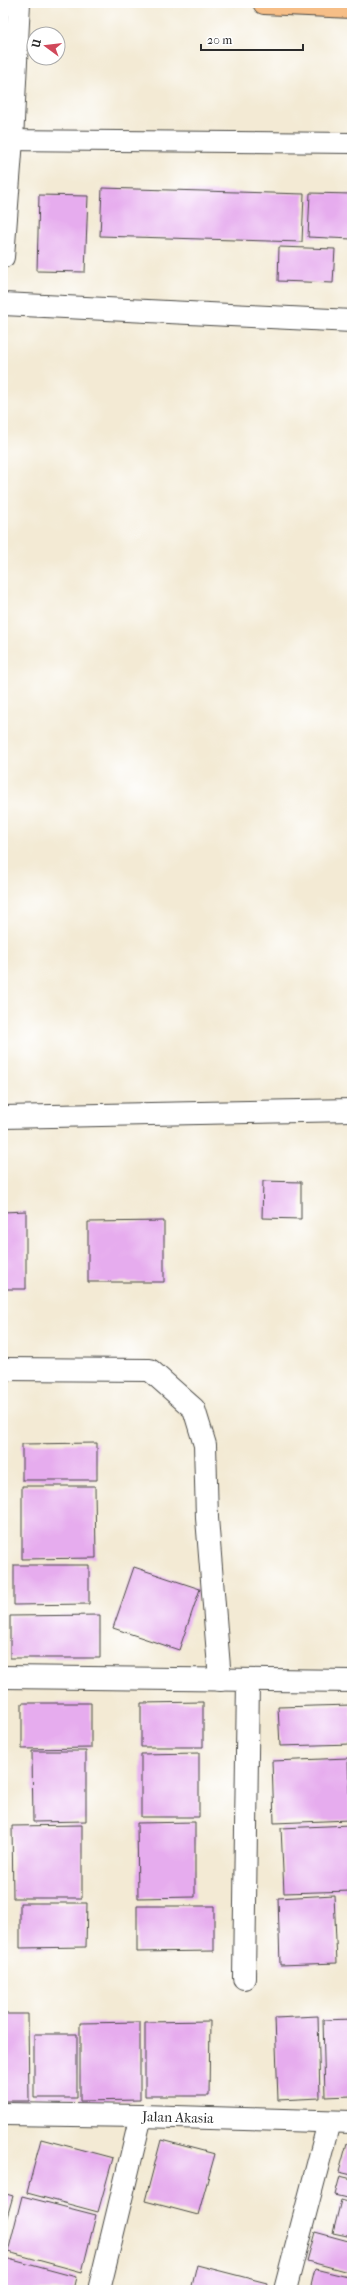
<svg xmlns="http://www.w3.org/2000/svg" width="355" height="2293" font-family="'IM FELL French Canon',serif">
	<rect width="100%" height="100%" fill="#fff"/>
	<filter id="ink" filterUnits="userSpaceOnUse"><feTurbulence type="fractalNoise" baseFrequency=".025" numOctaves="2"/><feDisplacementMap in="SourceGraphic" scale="8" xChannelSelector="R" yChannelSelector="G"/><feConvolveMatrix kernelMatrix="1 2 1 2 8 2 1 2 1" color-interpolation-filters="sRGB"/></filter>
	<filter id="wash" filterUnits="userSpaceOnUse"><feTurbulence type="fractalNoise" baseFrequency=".012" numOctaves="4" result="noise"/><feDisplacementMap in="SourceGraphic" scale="16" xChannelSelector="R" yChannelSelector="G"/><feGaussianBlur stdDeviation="0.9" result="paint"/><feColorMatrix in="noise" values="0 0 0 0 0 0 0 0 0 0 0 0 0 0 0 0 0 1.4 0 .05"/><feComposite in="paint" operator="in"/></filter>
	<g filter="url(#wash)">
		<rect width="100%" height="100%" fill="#f3ead4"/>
		<g id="blocks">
			<path fill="#e6acee" d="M102,188L304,194L302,242L100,236Z
				M310,193L352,194V239L308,237Z
				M39,195L88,196L85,272L37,271Z
				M279,247L335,249L333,283L278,281Z
				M263,1181L301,1182V1219L262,1218Z
				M26,1211V1289H3V1212Z
				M164,1221V1282H88V1222Z
				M97,1443V1480H22V1444Z
				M22,1486H95L96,1558L22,1559Z
				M14,1565H89V1604L14,1605Z
				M134,1567L200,1589L179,1650L113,1628Z
				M100,1615V1658H10V1616Z
				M203,1702V1747H141V1703Z
				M22,1703H91V1748L22,1749Z
				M351,1705L352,1744L280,1746L278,1707Z
				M32,1751H86V1821L33,1822Z
				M199,1753V1817H141V1754Z
				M348,1758L350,1820L274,1823L272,1761Z
				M195,1822V1897L138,1898L137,1823Z
				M82,1825V1898H13L12,1826Z
				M350,1825L352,1891L284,1893L281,1828Z
				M334,1895L337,1963L280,1965L278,1898Z
				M20,1903H87L86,1947L20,1948Z
				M137,1906H214V1951L137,1952Z
				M3,2014H28L29,2101H3Z
				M318,2016L320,2098L278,2100L275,2018Z
				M352,2019V2096L325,2097L323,2020Z
				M210,2021L209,2096H145V2022Z
				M140,2022V2100L80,2101V2023Z
				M34,2034H77V2098H34Z
				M41,2139L113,2158L98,2212L27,2193Z
				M161,2140L215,2154L198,2215L145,2201Z
				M347,2143L352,2144V2175L339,2172Z
				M340,2176L352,2179V2199L335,2195Z
				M3,2193L13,2196L3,2231Z
				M22,2196L96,2215L82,2272L8,2252Z
				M341,2200L352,2203V2237L333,2233Z
				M315,2232L352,2242V2273L307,2261Z
				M5,2258L76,2277L73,2290H3V2267Z
				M197,2265L267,2283L265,2290H191Z
				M315,2269L352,2278V2290H310Z"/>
		</g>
	</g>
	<g filter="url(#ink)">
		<use href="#blocks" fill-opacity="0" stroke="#494844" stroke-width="1"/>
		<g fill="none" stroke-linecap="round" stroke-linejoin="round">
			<defs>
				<path id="service" d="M3,140L352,143"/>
				<g id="minor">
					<path d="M3,257L12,140L19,3"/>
					<path d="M3,304L352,321"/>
					<path d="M3,1117L352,1110"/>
					<path d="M3,1369L150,1370L194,1409L205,1445L207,1518L220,1680"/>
					<path d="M3,1677L352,1681"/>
					<path d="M244,1978L248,1680"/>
					<path id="s1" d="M3,2114L141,2116L352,2122"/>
					<path d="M99,2290L141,2116"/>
					<path d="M285,2290L329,2122"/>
				</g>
				<path id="trunk" d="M264,3L352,7"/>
			</defs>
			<use href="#service" stroke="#494844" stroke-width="22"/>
			<use href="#minor" stroke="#494844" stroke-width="24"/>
			<use href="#trunk" stroke="#494844" stroke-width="24"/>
			<use href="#service" stroke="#fff" stroke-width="20"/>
			<use href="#minor" stroke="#fff" stroke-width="22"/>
			<use href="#trunk" stroke="#f6be87" stroke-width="22"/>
		</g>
	</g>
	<g text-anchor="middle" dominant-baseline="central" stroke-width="4" stroke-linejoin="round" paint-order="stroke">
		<g font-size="14" fill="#2b2b2b" stroke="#fff">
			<text stroke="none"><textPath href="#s1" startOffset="175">Jalan Akasia</textPath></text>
		</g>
	</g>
	<rect width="355" height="2293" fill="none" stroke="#fff" stroke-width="16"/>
	<g transform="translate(46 46) rotate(285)"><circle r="19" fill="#ffffff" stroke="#aaaaaa"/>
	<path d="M0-3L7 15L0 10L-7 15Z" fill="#d1495b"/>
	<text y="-6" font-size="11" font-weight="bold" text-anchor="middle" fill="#2b2b2b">U</text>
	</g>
	<path d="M201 44v6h102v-6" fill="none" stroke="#2b2b2b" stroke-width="2"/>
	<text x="207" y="44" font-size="12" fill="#2b2b2b" stroke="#ffffff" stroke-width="3" paint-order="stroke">20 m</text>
</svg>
